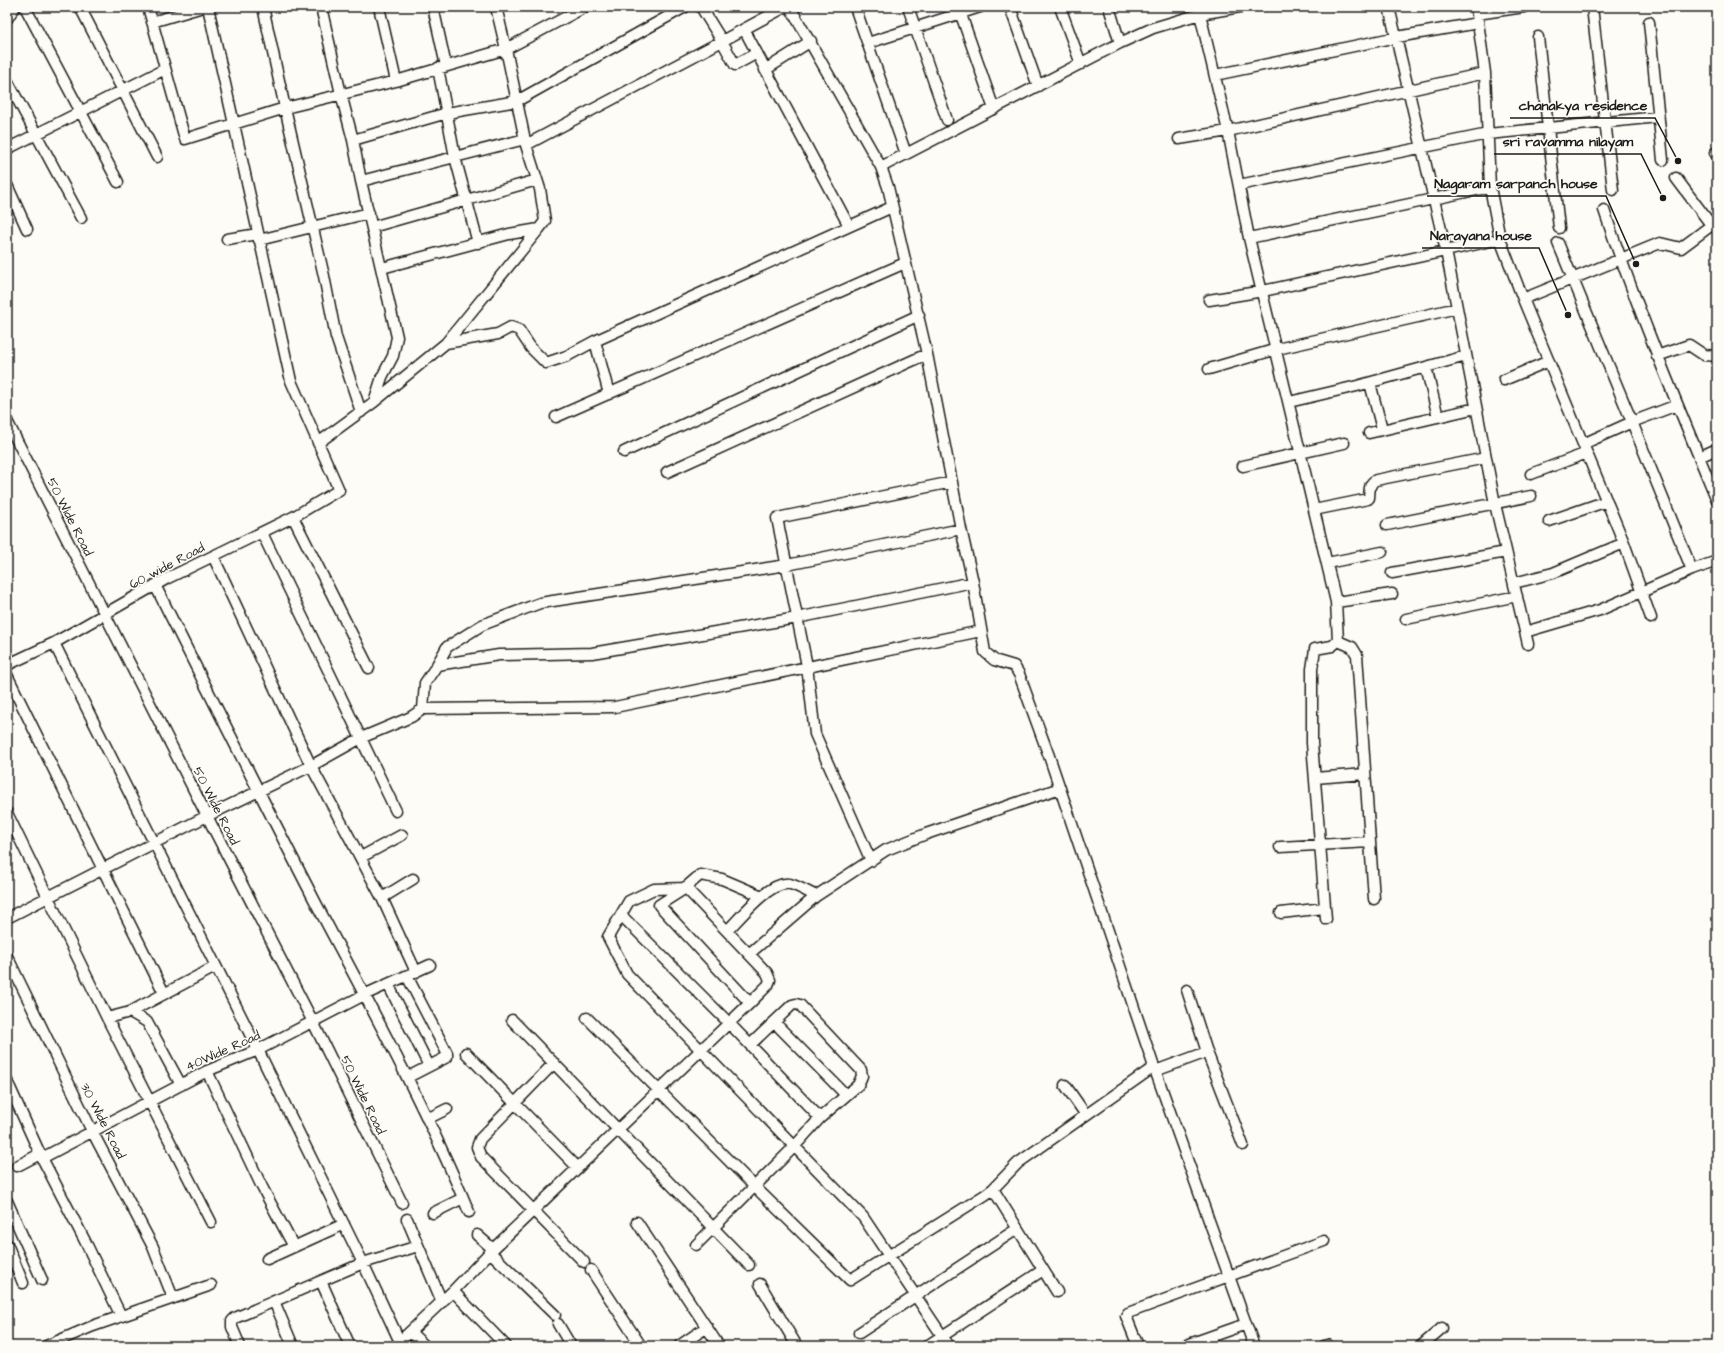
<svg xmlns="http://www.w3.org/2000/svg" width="1724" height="1353" font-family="'Architects Daughter',sans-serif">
	<rect width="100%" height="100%" fill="#fdfcf7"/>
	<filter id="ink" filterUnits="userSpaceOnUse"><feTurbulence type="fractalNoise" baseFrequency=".025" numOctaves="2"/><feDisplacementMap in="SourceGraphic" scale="8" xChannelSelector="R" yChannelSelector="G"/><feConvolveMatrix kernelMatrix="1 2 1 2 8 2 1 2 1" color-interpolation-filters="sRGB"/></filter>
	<g filter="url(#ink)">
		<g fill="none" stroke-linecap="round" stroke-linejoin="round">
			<defs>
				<path id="minor" d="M25,7L118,182
					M80,7L157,157
					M148,7L185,139L285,108L396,81L506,49L585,7
					M263,7L285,108L324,276L336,337L361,412
					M321,7L341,94L353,140L361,181L397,337L393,356L382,377L374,402
					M379,7L396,81
					M433,7L446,66
					M701,7L722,41L785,7
					M790,7L881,167L888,187L927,354L961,529L973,582L985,652L994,660L1014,666L1019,674L1049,756L1154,1067L1254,1346
					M855,7L906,154
					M908,7L947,120
					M1010,7L1038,86
					M1060,7L1081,64
					M1109,7L1120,43
					M1389,7L1446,251L1495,504L1528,644
					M1476,7L1485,73L1490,187L1500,239L1523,299L1624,543L1651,618
					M1592,7L1613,190
					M959,9L994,109
					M1200,14L1240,7
					M1477,14L1524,7
					M7,19L15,7
					M152,22L203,7
					M1649,22L1663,160
					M744,29L849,226
					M1538,37L1559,228
					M868,43L980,7
					M438,68L455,157L478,243
					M765,70L811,41
					M1215,75L1397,37L1478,23
					M7,80L81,218
					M1179,139L1228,131L1485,73
					M353,140L447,113L517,101L685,7
					M526,145L722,41L735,65L757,53
					M7,149L165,69
					M1715,153L1717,155
					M881,167L1120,43L1153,28L1200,14L1228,131L1249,238L1336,602L1338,641
					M1676,178L1712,226
					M361,181L525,139
					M7,185L27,229
					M1239,185L1488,134L1658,117
					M1604,210C1637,309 1677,404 1717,500
					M372,227L537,180
					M1249,238L1490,187
					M227,239L258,234
					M259,240L369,213
					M1558,243L1632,422L1692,570
					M382,268L509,234L539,229L545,221L540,189L526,145L506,49L496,7
					M1523,299L1660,243L1681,248L1717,221
					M1209,300L1263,291L1500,239
					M595,341L609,394
					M446,343L498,334L511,327L519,330L531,348L546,363L567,356L595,341L892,207
					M1657,356L1689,345L1704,355L1717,356
					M1426,367L1438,417
					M1209,369L1277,349L1457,308
					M1504,380L1549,361
					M1370,383L1382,429
					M1289,402L1357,386L1466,356
					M556,417L905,263
					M7,421L207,816L313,1022L402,1203
					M1369,433L1476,408
					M318,443L374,402L446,343L539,229
					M1583,444L1632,422L1677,405
					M624,452L919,315
					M1699,457L1717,449
					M1243,466L1344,443
					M667,472L927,354
					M1531,474L1587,453
					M1314,510L1368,499L1369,498C1370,490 1368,484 1376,480L1486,458
					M293,517L369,668
					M1549,521L1607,501
					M1387,525L1531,496
					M262,533L396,811
					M213,556L311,766L382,898L416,972
					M1327,563L1382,552
					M1392,573L1506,552
					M1514,583L1553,573L1624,543
					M155,585C209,693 263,801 319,909C372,1009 426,1108 469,1212
					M1336,602L1392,594
					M1406,619L1517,596
					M1525,632L1600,610L1692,570L1717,561
					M1338,641L1352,647L1357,655L1374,899
					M54,643L258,1050L363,1263L400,1342
					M7,665L54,643L166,579L293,517L339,490L291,381L208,7
					M437,665L447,647L482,625L540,603L787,565L961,529
					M7,675L164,993
					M423,709L615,707L981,631
					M1315,778L1365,774
					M7,813L107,1018L211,1222
					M1280,847L1370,842
					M361,857L402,835
					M871,861L815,734L807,666L777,518L952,482
					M684,889L659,905L750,1003
					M762,896L722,879L700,875L685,888L654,889L629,901L608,937L627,974L863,1217L949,1346
					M382,898L413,879
					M1281,913L1324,908
					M621,915L729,1023L820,1118
					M7,918L207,816L311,766L361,738L411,717L423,709L425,683L437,665L499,655L592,653L797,618L973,582
					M1326,919L1312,743V669L1315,649L1332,646L1338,641
					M727,931C740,918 770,880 790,884C798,886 808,892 816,896L886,850L926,834L1060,788
					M749,954L816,896
					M7,956L92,1131L153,1247L173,1298
					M407,976L447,1053V1057L408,1077
					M388,984L429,1066
					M1187,990L1207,1052L1243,1145
					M130,1012L215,967
					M107,1018L130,1012L147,1022L181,1085
					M587,1018L754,1186L850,1280L985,1195L993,1189L1018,1163L1154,1067
					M512,1020L749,1265
					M774,1022L846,1095
					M466,1053L578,1168
					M554,1063L480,1139L477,1147L481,1157L584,1262
					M207,1071L262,1187L294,1247
					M1155,1071L1207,1052
					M7,1081L40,1154L85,1241L121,1316
					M1065,1085L1086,1115
					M427,1119L447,1109
					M42,1158L207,1071L258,1050L364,995L430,965
					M17,1166L40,1154
					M993,1189L1057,1292
					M7,1201L42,1280
					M433,1213L463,1198
					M407,1219L442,1302
					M637,1222L719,1346
					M477,1235L493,1249
					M7,1244L23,1283
					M696,1245L794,1147L820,1118L858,1085L862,1076L861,1070L800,1005L796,1004L792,1005L750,1045
					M490,1252L555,1315
					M267,1259L344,1224
					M591,1270L641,1346
					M321,1281L350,1346
					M760,1284L797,1346
					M453,1291L506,1346
					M274,1301L293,1346
					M558,1324L571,1346
					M410,1332L425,1346
					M859,1333L1017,1229
					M46,1346L93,1326L211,1285
					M240,1346L232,1327V1321L235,1318L363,1263L418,1246
					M395,1346L453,1291L493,1249L750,1003L768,985L770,980L767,973L685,887
					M679,1346L707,1327
					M927,1346L1043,1270
					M1138,1346L1126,1316L1128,1313L1324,1241
					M1184,1346L1246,1324
					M1324,1346L1328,1345
					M1421,1346L1442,1328"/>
			</defs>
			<use href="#minor" stroke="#1c1c1c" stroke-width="13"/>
			<use href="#minor" stroke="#fdfcf7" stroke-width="10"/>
		</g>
	</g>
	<g text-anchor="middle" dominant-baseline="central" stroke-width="3.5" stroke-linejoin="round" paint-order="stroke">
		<g font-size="13" fill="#1c1c1c" stroke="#fdfcf7">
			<text transform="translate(70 517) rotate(63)">50 Wide Road</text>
			<text transform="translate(167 566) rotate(-28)">60 wide Road</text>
			<text transform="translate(216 806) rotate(63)">50 Wide Road</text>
			<text transform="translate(223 1051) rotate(-24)">40Wide Road</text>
			<text transform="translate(363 1095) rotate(64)">50 Wide Road</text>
			<text transform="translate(103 1121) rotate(63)">30 Wide Road</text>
		</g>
	</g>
	<path fill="none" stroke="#1c1c1c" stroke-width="1.5" d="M1678 161L1655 118H1510M1663 198L1641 154H1494M1636 264L1606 196H1427M1568 315L1539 248H1422"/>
	<g fill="#1c1c1c" stroke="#fdfcf7" stroke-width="1.5">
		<circle cx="1678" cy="161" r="4"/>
		<circle cx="1663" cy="198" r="4"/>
		<circle cx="1636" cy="264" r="4"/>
		<circle cx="1568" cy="315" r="4"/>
	</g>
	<g font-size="14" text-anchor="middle" font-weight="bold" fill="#1c1c1c" stroke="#fdfcf7" stroke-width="3.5" stroke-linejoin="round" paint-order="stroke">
		<text x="1583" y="110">chanakya residence</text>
		<text x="1568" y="146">sri ravamma nilayam</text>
		<text x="1516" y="188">Nagaram sarpanch house</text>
		<text x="1481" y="240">Narayana house</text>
	</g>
	<rect width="1724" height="1353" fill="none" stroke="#fdfcf7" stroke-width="24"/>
	<rect x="12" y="12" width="1700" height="1329" fill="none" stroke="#1c1c1c" stroke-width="1.5" filter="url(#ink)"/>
</svg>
